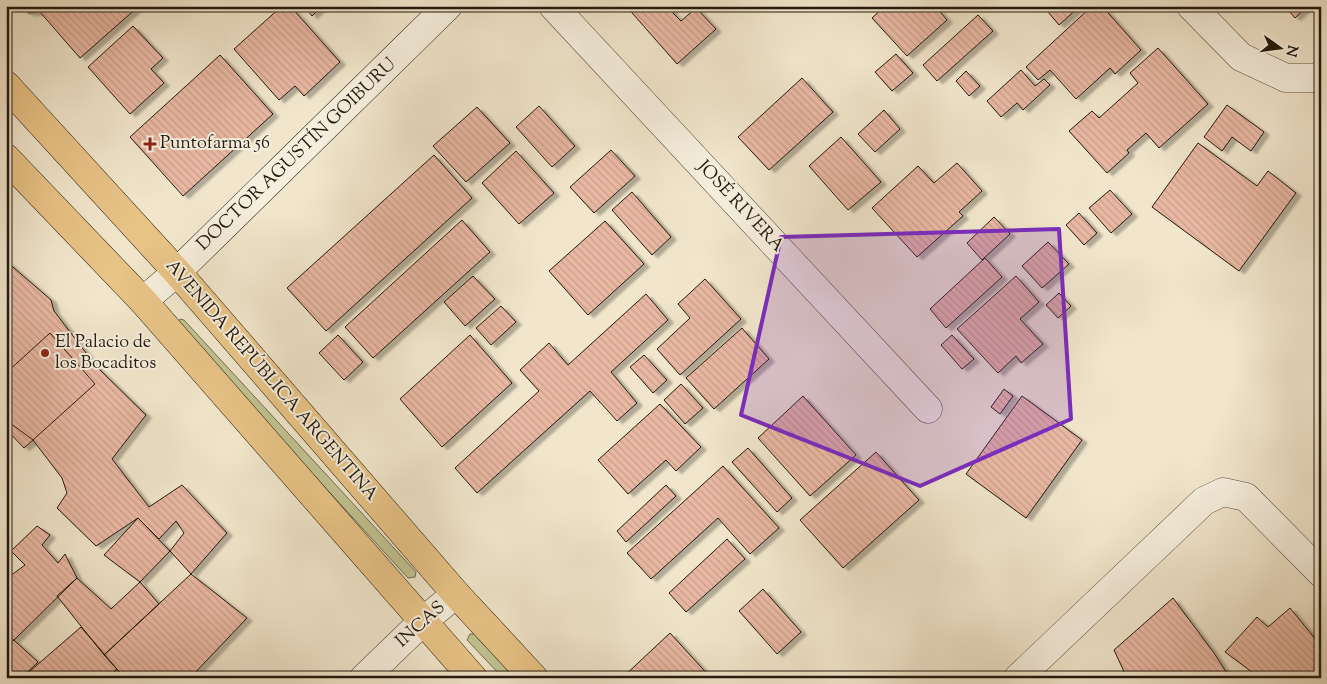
<svg xmlns="http://www.w3.org/2000/svg" width="1327" height="684" font-family="'Sorts Mill Goudy',serif">
	<defs>
		<pattern id="building-back-hatch" width="6" height="6" patternUnits="userSpaceOnUse" patternTransform="scale(1.25)"><rect width="6" height="6" fill="#e9b8a3"/><path d="M-1 5l2 2M0 0l6 6M5-1l2 2" fill="none" stroke="#c89e8b"/></pattern>
		<filter id="shadow"><feDropShadow dx="5.5" dy="3" stdDeviation="1" flood-color="#0004"/></filter>
	</defs>
	<rect width="100%" height="100%" fill="#f1e6cc"/>
	<filter id="stains"><feTurbulence type="fractalNoise" baseFrequency=".004" numOctaves="4"/><feColorMatrix values="0 0 0 0 .2 0 0 0 0 .09 0 0 0 0 .02 0 0 0 .5 -.17"/></filter>
	<radialGradient id="worn" r=".72"><stop offset=".6" stop-color="#630" stop-opacity="0"/><stop offset="1" stop-color="#630" stop-opacity=".3"/></radialGradient>
	<path fill="#c2c392" stroke="#726e50" d="M180,319L184,320L416,572L415,577L408,578L177,326L178,322Z
		M470,634H474L516,678H503L467,640Z"/>
	<path fill="url(#building-back-hatch)" stroke="#22190d" filter="url(#shadow)" d="M16,6H139L80,58L40,12L29,13Z
		M282,6H290L340,62L304,96L295,86L279,100L234,49Z
		M304,6H322L312,16Z
		M626,6H676L671,11L681,21L696,8L716,29L677,64Z
		M885,6H935L947,20L907,56L872,18Z
		M1043,6H1080L1059,25Z
		M1092,6H1102L1141,50L1115,74L1110,68L1076,99L1050,70L1038,80L1026,67Z
		M1285,6H1308L1295,18Z
		M978,15L993,31L937,81L923,65Z
		M133,26L163,58L151,69L164,83L130,114L88,67Z
		M1158,48L1208,104L1159,148L1146,133L1127,150L1129,153L1107,173L1069,131L1092,111L1099,118L1138,83L1130,73Z
		M896,54L913,73L892,91L875,72Z
		M220,55L273,114L183,196L130,137Z
		M1021,70L1035,86L1044,79L1050,85L1023,110L1017,103L1001,117L987,101Z
		M966,71L980,86L969,96L956,81Z
		M802,78L833,112L769,170L738,137Z
		M1227,105L1264,132L1251,151L1232,137L1222,151L1204,137Z
		M539,106L575,146L552,167L516,127Z
		M477,107L510,143L466,182L433,146Z
		M884,110L900,129L875,152L858,134Z
		M841,137L881,182L848,210L809,166Z
		M1198,143L1257,186L1268,171L1296,193L1239,271L1152,207Z
		M611,150L635,176L594,213L570,187Z
		M516,151L554,193L519,224L482,183Z
		M434,155L472,198L326,331L287,288Z
		M957,163L982,191L959,212L963,216L917,257L872,208L918,166L934,183Z
		M1110,190L1132,214L1111,233L1089,208Z
		M632,192L671,237L652,255L612,210Z
		M1079,213L1097,233L1084,245L1066,225Z
		M994,217L1010,234L982,260L967,243Z
		M462,220L490,252L373,358L345,327Z
		M605,221L644,264L588,315L549,271Z
		M1048,242L1069,264L1042,288L1022,266Z
		M985,258L1002,277L946,328L930,309Z
		M6,261L51,300L54,311L96,366L146,415L112,459L149,507L182,485L227,533L191,574L170,551L184,533L176,521L159,539L138,518L96,546L57,508L67,493L62,478L33,440L6,420Z
		M473,276L495,299L465,326L444,302Z
		M1016,276L1039,302L1020,319L1043,344L1021,363L1016,356L998,373L957,329Z
		M705,279L741,319L680,375L657,349L690,318L678,304Z
		M1059,293L1071,306L1058,318L1046,305Z
		M646,294L668,320L611,372L637,403L617,421L590,391L477,493L455,468L539,391L520,370L549,343L568,365Z
		M501,306L516,322L491,345L476,328Z
		M742,328L769,359L714,409L686,378Z
		M50,333L95,384L24,448L6,429V373Z
		M338,335L363,362L344,380L319,353Z
		M470,335L512,383L442,447L400,399Z
		M952,335L974,359L962,369L941,345Z
		M644,355L667,380L653,393L630,367Z
		M681,384L703,408L685,424L664,400Z
		M1004,389L1013,396L1000,414L991,407Z
		M803,396L856,455L810,496L758,438Z
		M1022,396L1082,440L1026,518L966,474Z
		M660,404L701,447L676,471L666,460L628,494L598,460Z
		M748,448L792,498L777,512L732,462Z
		M876,452L919,500L843,568L800,520Z
		M723,466L779,528L750,554L718,518L651,579L627,553Z
		M666,485L676,496L626,542L617,531Z
		M138,518L170,551L140,582L104,555Z
		M37,526L50,535L42,545L58,563L65,554L77,578L12,642L6,635V579L25,565L11,551Z
		M727,539L745,559L686,612L669,593Z
		M191,574L247,618L190,678H125L104,655Z
		M77,578L111,609L140,582L159,604L104,655L57,596Z
		M763,589L801,632L777,654L739,611Z
		M1173,598L1214,653L1230,678H1127L1114,650Z
		M1290,608L1321,646V678H1260L1225,652L1257,617L1268,627Z
		M81,627L117,669L107,678H22Z
		M6,633L38,662L21,678H6Z
		M670,633L711,678H622Z
		M117,669L125,678H107Z"/>
	<g fill="none" stroke-linecap="round" stroke-linejoin="round">
		<defs>
			<path id="street" d="M553,6L928,409
				M1191,6L1241,57L1286,78H1318L1321,75
				M364,678L422,622L456,594
				M1018,678L1204,501L1223,492L1246,497L1321,573"/>
			<path id="secondary" d="M143,301L177,272L448,6"/>
			<path id="highway" d="M6,85L177,272L456,594L534,678
				M6,158L143,301L473,678"/>
		</defs>
		<use href="#street" stroke="#564c3d" stroke-width="29"/>
		<use href="#secondary" stroke="#22190d" stroke-width="29"/>
		<use href="#highway" stroke="#22190d" stroke-width="29"/>
		<use href="#street" stroke="#f6efde" stroke-width="28"/>
		<use href="#secondary" stroke="#f6efde" stroke-width="28"/>
		<use href="#highway" stroke="#e8c386" stroke-width="28"/>
	</g>
	<path fill="#7b2cbf" fill-opacity="0.2" stroke="#7b2cbf" stroke-width="4" stroke-linejoin="round" d="M1059,229L1071,419L920,486L741,415L781,237Z"/>
	<g fill="#8f2418" stroke="#f6efde" stroke-width="2">
		<path d="M147.5 136.5h5v5h5v5h-5v5h-5v-5h-5v-5h5z"/>
		<circle cx="45" cy="353" r="5"/>
	</g>
	<g text-anchor="middle" dominant-baseline="central" stroke-width="4" stroke-linejoin="round" paint-order="stroke">
		<g font-size="18" fill="#22190d" stroke="#f6efde" text-anchor="start">
			<text x="160" y="144">Puntofarma 56</text>
			<text x="55" y="343">El Palacio de<tspan x="55" dy="21">los Bocaditos</tspan></text>
		</g>
		<g font-size="18" fill="#22190d" stroke="#f6efde">
			<text transform="translate(297 155) rotate(-44)">DOCTOR AGUSTÍN GOIBURU</text>
			<text transform="translate(740 207) rotate(47)">JOSÉ RIVERA</text>
			<text transform="translate(271 381) rotate(49)">AVENIDA REPÚBLICA ARGENTINA</text>
			<text transform="translate(421 625) rotate(-42)">INCAS</text>
		</g>
	</g>
	<rect width="1327" height="684" fill="none" stroke="#f1e6cc" stroke-width="25"/>
	<rect x="8" y="8" width="1312" height="669" fill="none" stroke="#22190d" stroke-width="2.5"/>
	<rect x="12" y="12" width="1302" height="659" fill="none" stroke="#22190d"/>
	<g transform="translate(1280 48) rotate(104)" stroke="#f6efde" stroke-width="4" paint-order="stroke">
	<path d="M0-4L9 19L0 12L-9 19Z" fill="#22190d"/>
	<text y="-8" font-size="14" font-weight="bold" text-anchor="middle" fill="#22190d">N</text>
	</g>
	<rect width="100%" height="100%" filter="url(#stains)"/>
	<rect width="100%" height="100%" fill="url(#worn)"/>
</svg>
